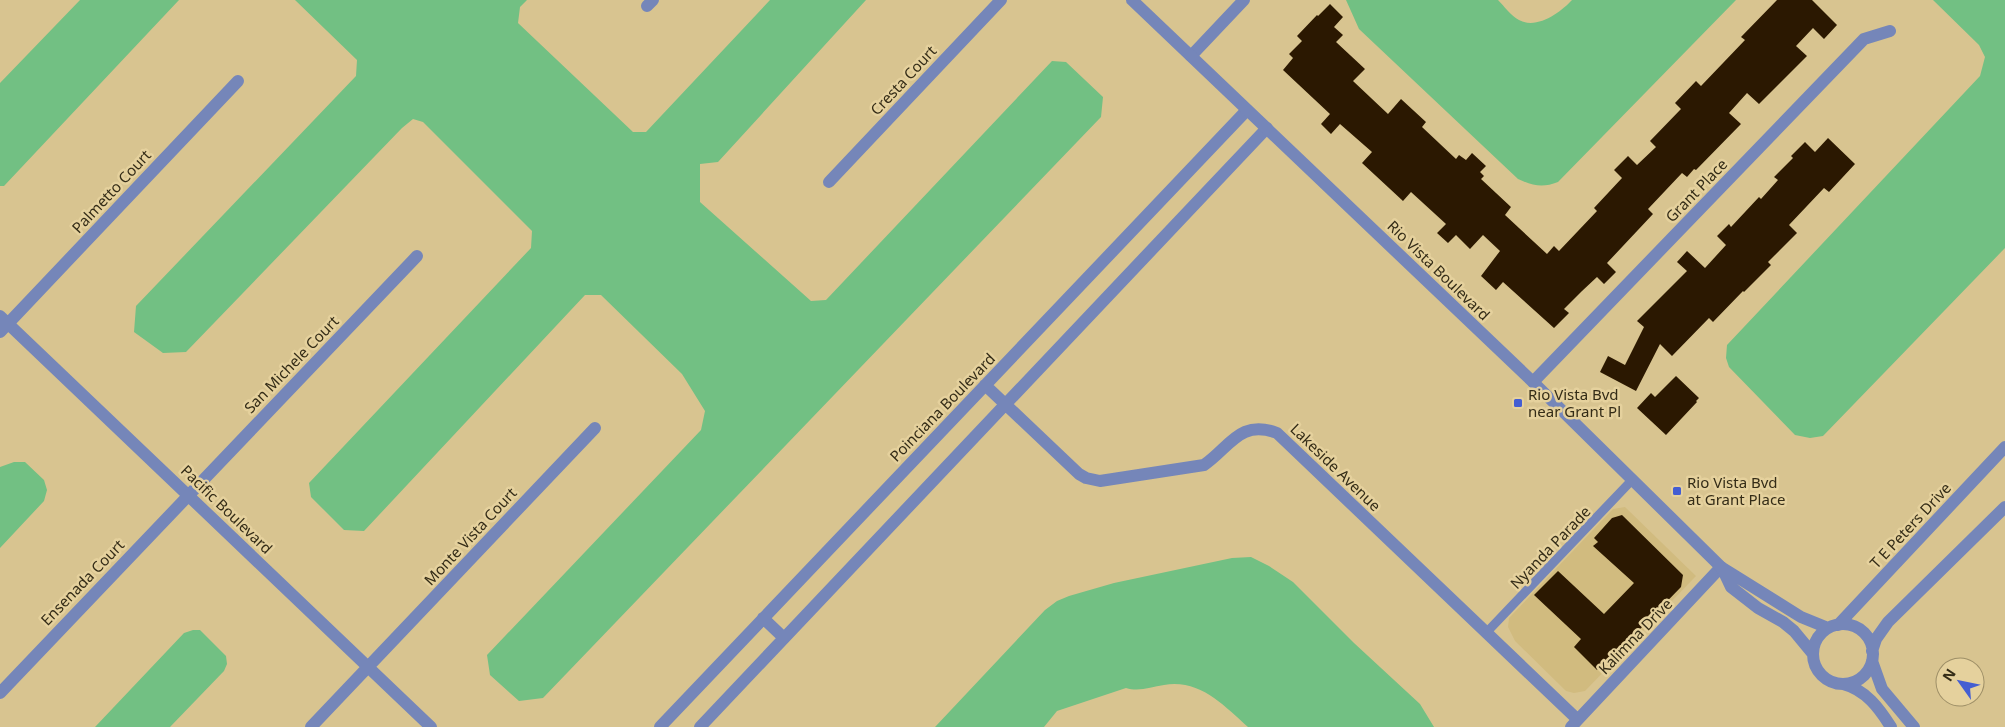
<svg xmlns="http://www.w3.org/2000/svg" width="2005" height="727" font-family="'Noto Sans',sans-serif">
	<rect width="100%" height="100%" fill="#d8c490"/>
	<path fill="#d1bb7f" d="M1625,507L1696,576L1585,691L1574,693L1566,691L1515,641L1508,627L1509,618L1613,509Z"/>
	<path fill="#72c083" d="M80,0H179L4,186H0V83Z
		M295,0H527L520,7L518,23L633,132H646L770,0H866L718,162L700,164V202L811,301L826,300L1052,61L1066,62L1103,97L1101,117L543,698L519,701L490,675L487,655L701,430L705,411L682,374L601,295H585L364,531L344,530L311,497L309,483L531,248L532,231L423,122L413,119L402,128L186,352L163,353L134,332L136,306L356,76L357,60Z
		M1346,0H1498C1504,6 1511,16 1519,20C1537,30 1561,12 1572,0H1736L1558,182C1543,188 1533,186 1518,179L1359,29Z
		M1933,0H2005V248L1823,436L1810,438L1795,435L1729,367L1726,358L1727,345L1980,76L1985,57L1979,45Z
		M14,462H25L44,480L47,490L44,501L0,548V467Z
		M1251,557L1269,566L1293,582L1354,643L1420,704L1434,727H1248C1223,705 1200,679 1164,685C1151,687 1139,692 1126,688L1057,711L1044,727H935L1045,610L1057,601L1069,596L1114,583L1232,558Z
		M193,630H200L226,656L227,664L224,671L170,727H95L184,633Z"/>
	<path fill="#2b1801" d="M1777,0H1812L1837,25L1824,39L1813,28L1796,46L1807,56L1759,104L1747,93L1729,113L1741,124L1696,170L1694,169L1687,177L1682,173L1648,209L1653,214L1607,263L1616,272L1604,284L1597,277L1582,291L1564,309L1569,313L1554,328L1503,282L1496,290L1481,276L1500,251L1483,235L1470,249L1456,235L1448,243L1437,233L1446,224L1411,192L1403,201L1362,163L1372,152L1340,124L1331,134L1321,124L1330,114L1283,70L1293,58L1289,54L1302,41L1297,36L1317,15L1318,16L1330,4L1343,17L1334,27L1343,35L1336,42L1365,69L1353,81L1388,114L1401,99L1426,122L1422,127L1456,159L1459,155L1466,160L1472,153L1486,166L1480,172L1484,176L1481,179L1511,207L1505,215L1547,254L1554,246L1559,251L1597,211L1594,208L1622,178L1614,170L1628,156L1637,165L1656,147L1650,141L1681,109L1675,103L1696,81L1701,86L1745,40L1741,37Z
		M1828,138L1855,164L1829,192L1824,188L1789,225L1797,233L1768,262L1771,265L1744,292L1743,291L1713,322L1709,318L1672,356L1660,344L1636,391L1600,372L1608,356L1625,365L1644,327L1637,321L1687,271L1677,262L1687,251L1705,268L1726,245L1717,236L1729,224L1731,227L1759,197L1761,199L1778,180L1774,177L1793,158L1791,156L1805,142L1815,152Z
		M1676,376L1699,398L1696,401L1697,402L1666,435L1637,408L1651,393L1655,397Z
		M1622,515L1683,575L1681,587L1606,664L1603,661L1597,670L1574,647L1581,639L1534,595L1558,571L1604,614L1634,583L1593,546L1598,542L1594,538L1612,518Z"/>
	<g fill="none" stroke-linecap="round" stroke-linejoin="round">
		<path stroke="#7586b9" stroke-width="9" d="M1486,633L1633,479"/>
		<path stroke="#7586b9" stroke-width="12" d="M647,6L653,0
			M1191,56L1244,0
			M829,182L1001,0
			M0,316L431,727
			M0,332L238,81
			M1533,382L1864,39L1890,31
			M985,385L1079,474L1086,478L1100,481L1204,465C1230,447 1240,419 1277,433L1577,719
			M763,618L783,637
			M0,693L417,256
			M311,727L595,428
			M660,727L1247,110
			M700,727L1267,128
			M1571,727L1721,567"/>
		<path stroke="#7586b9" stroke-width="12" d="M1132,0L1533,382L1721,567L1801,617L1828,628
			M1722,568L1731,587L1758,608L1783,622L1794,631L1813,654
			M1813 654a30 30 0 1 1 60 0a30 30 0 1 1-60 0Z
			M1838,625L2005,447
			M1872,651L1876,639L1888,622L2005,507
			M1872,661L1882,689L1914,727
			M1843,684C1866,690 1879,708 1891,727"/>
	</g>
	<g fill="#445ed2" stroke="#e5d19d" stroke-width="2">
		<rect x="1513" y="398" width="10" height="10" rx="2.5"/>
		<rect x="1672" y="486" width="10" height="10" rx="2.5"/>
	</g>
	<g text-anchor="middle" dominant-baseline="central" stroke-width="5" stroke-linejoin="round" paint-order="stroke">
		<g font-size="15" fill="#342c17" stroke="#e5d19d">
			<text transform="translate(903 80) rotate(-47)">Cresta Court</text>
			<text transform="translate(1696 190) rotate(-46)">Grant Place</text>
			<text transform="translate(111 191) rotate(-47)">Palmetto Court</text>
			<text transform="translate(1439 270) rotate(44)">Rio Vista Boulevard</text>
			<text transform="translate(291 364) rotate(-46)">San Michele Court</text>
			<text transform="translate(942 407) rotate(-46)">Poinciana Boulevard</text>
			<text transform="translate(1336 467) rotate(44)">Lakeside Avenue</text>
			<text transform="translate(227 509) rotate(44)">Pacific Boulevard</text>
			<text transform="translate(1910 525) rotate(-47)">T E Peters Drive</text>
			<text transform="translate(470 536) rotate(-47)">Monte Vista Court</text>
			<text transform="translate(1550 547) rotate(-46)">Nyanda Parade</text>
			<text transform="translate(82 582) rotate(-46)">Ensenada Court</text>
			<text transform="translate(1635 636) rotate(-46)">Kalimna Drive</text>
		</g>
		<g font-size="15" fill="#342c17" stroke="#e5d19d" text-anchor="start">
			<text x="1528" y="394">Rio Vista Bvd<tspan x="1528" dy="17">near Grant Pl</tspan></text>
			<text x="1687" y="482">Rio Vista Bvd<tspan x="1687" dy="17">at Grant Place</tspan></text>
		</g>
	</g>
	<g transform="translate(1960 682) rotate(303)"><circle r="24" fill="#e5d19d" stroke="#9e8f67"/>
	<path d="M0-4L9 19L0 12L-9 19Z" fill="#445ed2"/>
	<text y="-8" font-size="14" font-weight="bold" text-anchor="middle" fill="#342c17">N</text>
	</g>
</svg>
